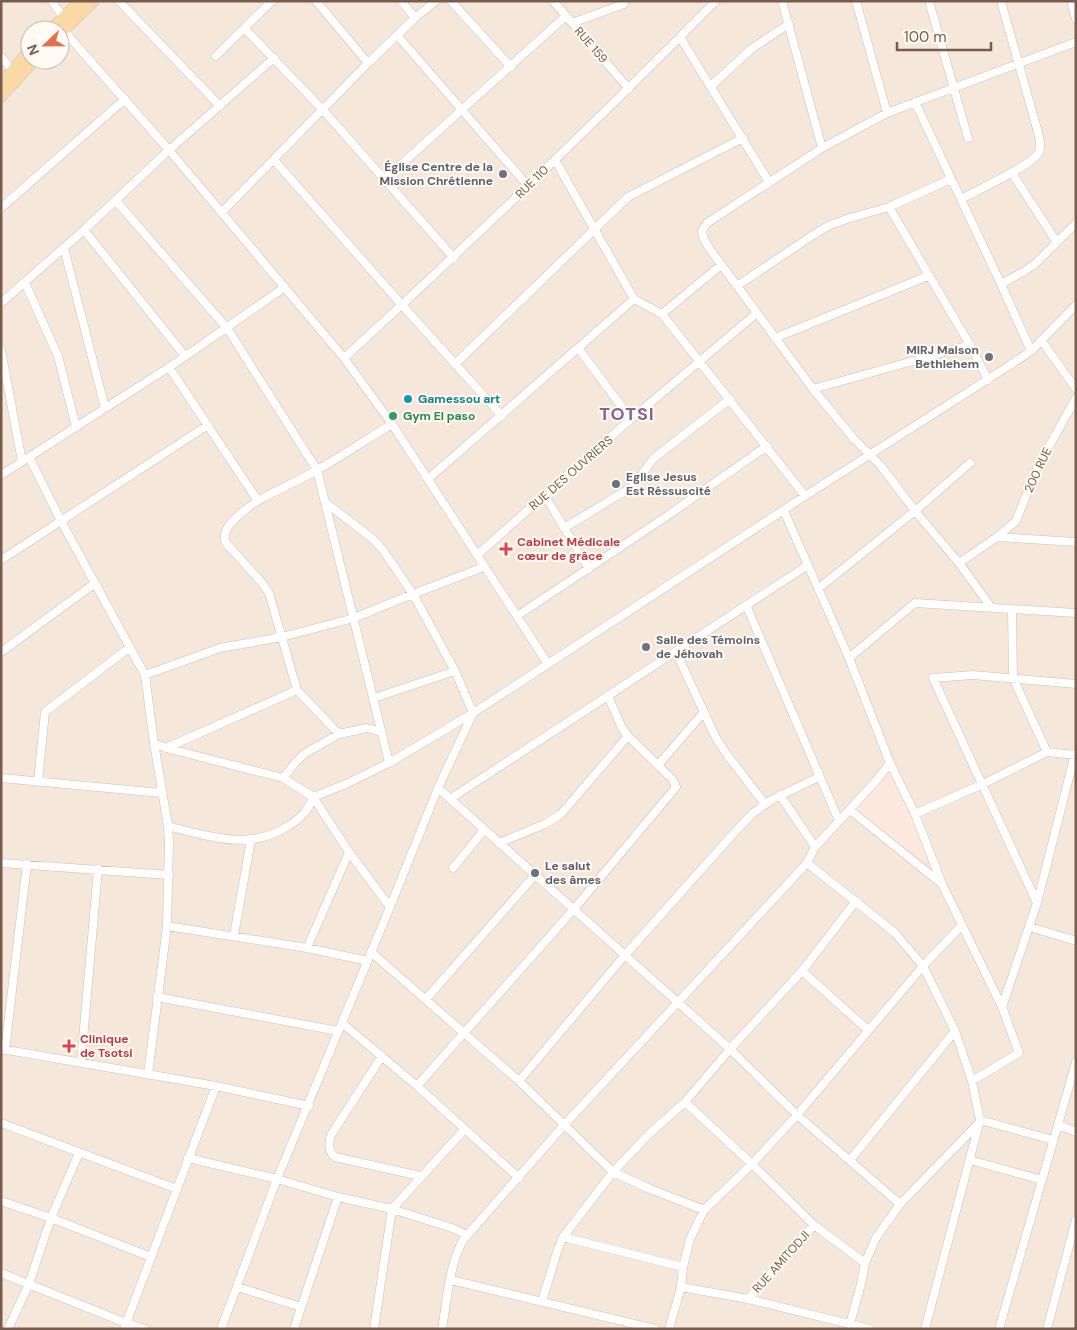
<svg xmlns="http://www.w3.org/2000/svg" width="1077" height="1330" font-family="'DM Sans',sans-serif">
	<rect width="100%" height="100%" fill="#fdf6ec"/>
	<path fill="#f5e8da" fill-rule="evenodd" d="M1,1H1076V1329H1ZM30,30H60V60H30Z"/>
	<path fill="#fde8e0" d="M889,770L929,856L924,861L853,810Z"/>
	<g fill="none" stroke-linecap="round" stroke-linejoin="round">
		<defs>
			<path id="minor" d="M52,1L65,20
				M119,1L220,106
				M316,1L368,63
				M401,1L415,18
				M451,1L511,67
				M553,1L629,89
				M782,1L822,148
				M856,1L887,113
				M929,1L968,138
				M1071,1L1076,19
				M572,23L624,4
				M245,29L323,110L454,258
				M63,30L169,150L344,358L392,424L548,664
				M397,35L528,186
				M680,37L769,182
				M216,56L272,1
				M1,57L15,74
				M711,86L751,49L789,24
				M915,102L1001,284L1031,351
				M274,160L402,305L502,416
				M555,160L634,299L662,314L805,496
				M1012,173L1056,241
				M385,179L566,16
				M961,199C975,191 1034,165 1039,152C1041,147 1040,141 1039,136L1001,1
				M116,201L227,328L317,470L389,763
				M889,207L970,345L988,380
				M1,208L125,99
				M222,212L368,63L415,18L436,1
				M84,230L185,356
				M64,248L105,408
				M25,283L58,356L76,427
				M1001,284L1023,272L1035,264L1076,223
				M737,286L813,235L830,225L850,218L889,207L951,179
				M1,303L84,230L169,150L274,58
				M662,314L721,265
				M775,338L928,276
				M1041,340L1076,389
				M578,348L631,419
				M1,350L22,461
				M344,358C471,242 595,123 716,1
				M455,364L628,197L743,138
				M169,367L258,501
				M813,389L970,345
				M29,457L61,521L145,675L154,743L168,826L169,842L167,926L148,1074
				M1,475L177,362L285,287
				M428,479L634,299
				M545,496L589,569
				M784,511L849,658L890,763L915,814L942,884L1002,1007L1019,1053L972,1081
				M564,528L632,487L654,458L730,399
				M997,537L1076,542
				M477,555L631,419L757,313
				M1,560L208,425
				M959,563L997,537L1016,521L1037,468L1076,398
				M819,588L915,511L970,463
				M746,605L839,821
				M991,607L959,563L915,511L881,466L854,439L813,389L709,248L703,237L702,231L707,223L822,148L887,113L1076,42
				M1012,610L1013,678L1047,752
				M517,616L667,516L767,446
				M1,652L94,584
				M676,652L716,738L728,756L765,804
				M849,658L915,603L1076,613
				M145,675L220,648L282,637L354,618L413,594L484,567
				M297,690L269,593L262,583L226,543C221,532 231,522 240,514C261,495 292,485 317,470C342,456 367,439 392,424
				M374,698L455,671
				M154,743L166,748L283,778L313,797C307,813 300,819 285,828C248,850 207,836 168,826
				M166,748L297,690L339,734
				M658,765L704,712
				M1,778L161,793
				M283,778L295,763L304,754L339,734L367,728L381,732
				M38,781L45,712L130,647
				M438,788L730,1049L797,1115L900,1204
				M780,795L815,847
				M450,799L808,565
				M850,810L942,884
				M915,814L983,784L1047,752L1076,755
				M499,843L545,824L561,814L628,736
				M1,863L169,875
				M807,863L895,933L923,966L955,1031L972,1081L980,1120L925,1329
				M453,868L484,830
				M1037,903L933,678L973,675L1076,684
				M390,907L349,852L313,797L346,784L389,763L473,713L805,496L1007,367L1031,351L1076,305
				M167,926L307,948L368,961
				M1030,927L1076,941
				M234,935L251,840
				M307,948L349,852
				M371,952L519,1081L613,1172L650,1189L704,1210
				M802,971L868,1030
				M157,997L338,1031
				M426,999L535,875
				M1002,1007L1037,903L1075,754
				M342,1023L417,1086L519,1178
				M1,1049L216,1086L309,1106
				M5,1050L27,864
				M382,1056L331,1135C328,1144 328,1151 335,1157L420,1176
				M81,1062L98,869
				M519,1081L625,955L733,834L753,813L773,799L819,777
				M417,1086L574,909L676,787L673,780L628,736L622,728L608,696
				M685,1102L752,1164L814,1225L865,1263
				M980,1120L1053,1140
				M1,1123L177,1189
				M1058,1125L1076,1132
				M188,1158L277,1179L338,1197L392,1209L452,1228L467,1235
				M850,1160L955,1031
				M970,1160L1042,1180L999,1329
				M1042,1180L1076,1062
				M1,1201L51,1218L151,1257
				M563,1237L683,1267
				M1,1273L126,1323L145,1329
				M451,1280L655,1329
				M238,1287L301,1307
				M681,1287L748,1299L869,1329
				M748,1299L814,1225
				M542,1301L558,1249L563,1237L576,1220L613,1172L649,1134L685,1102L730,1049L802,971L856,901
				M850,1324L861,1284L865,1263L876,1238L900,1204L978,1124
				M8,1329L29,1284L51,1218L79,1153
				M124,1329L216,1086
				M221,1329L277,1179L390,907L438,788L473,713L455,671L413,594L383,550L373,539L326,503
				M294,1329L338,1197
				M374,1329L392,1209L464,1130
				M442,1329C447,1300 449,1266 463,1240L565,1124L807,863L815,847L876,781L890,763
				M669,1329L681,1287L683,1267L690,1239L704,1210L752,1164L797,1115L923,966L962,925
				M1047,1329L1076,1220"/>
			<path id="major" d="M50,30L80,1
				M60,34L94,1
				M1,83L30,50
				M1,97L35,60"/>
		</defs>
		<use href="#minor" stroke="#d1beb0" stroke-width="9"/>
		<use href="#major" stroke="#dad1cd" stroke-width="12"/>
		<use href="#minor" stroke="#fff" stroke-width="8"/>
		<use href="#major" stroke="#fbd9a5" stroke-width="10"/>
	</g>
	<g fill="#6b7280" stroke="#fffaf3" stroke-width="2">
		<circle cx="503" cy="174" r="5"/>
		<circle cx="989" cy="357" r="5"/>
		<circle cx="616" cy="484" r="5"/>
		<circle cx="646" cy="647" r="5"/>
		<circle cx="535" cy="873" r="5"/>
	</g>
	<circle fill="#0f9aa8" stroke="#fffaf3" stroke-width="2" cx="408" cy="399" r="5"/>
	<circle fill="#2e9e5b" stroke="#fffaf3" stroke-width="2" cx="393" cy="416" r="5"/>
	<g fill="#e0444e" stroke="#fffaf3" stroke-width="2">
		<path d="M503.5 541.5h5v5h5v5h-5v5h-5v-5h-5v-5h5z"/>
		<path d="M66.5 1038.5h5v5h5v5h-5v5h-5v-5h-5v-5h5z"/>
	</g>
	<g text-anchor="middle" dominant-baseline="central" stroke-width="4" stroke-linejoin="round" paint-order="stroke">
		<g font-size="12" fill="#7a5c4d" stroke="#fffaf3">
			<text transform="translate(591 45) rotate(49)">RUE 159</text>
			<text transform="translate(532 182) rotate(-45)">RUE 110</text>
			<text transform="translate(1038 470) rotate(-65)">200 RUE</text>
			<text transform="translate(571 473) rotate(-41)">RUE DES OUVRIERS</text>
			<text transform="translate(781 1262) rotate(-48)">RUE AMITODJI</text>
		</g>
		<g font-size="12" font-weight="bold" fill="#5b616d" stroke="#fffaf3" text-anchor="start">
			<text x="493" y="167" text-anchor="end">Église Centre de la<tspan x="493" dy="14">Mission Chrétienne</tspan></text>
			<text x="979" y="350" text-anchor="end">MIRJ Maison<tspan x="979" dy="14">Bethlehem</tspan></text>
			<text x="626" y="477">Eglise Jesus<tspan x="626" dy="14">Est Réssuscité</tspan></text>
			<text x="656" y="640">Salle des Témoins<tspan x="656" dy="14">de Jéhovah</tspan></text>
			<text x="545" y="866">Le salut<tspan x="545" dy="14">des âmes</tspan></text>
		</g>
		<g font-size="12" font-weight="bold" fill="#0d838f" stroke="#fffaf3" text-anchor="start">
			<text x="418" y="399">Gamessou art</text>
		</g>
		<g font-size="12" font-weight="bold" fill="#27864d" stroke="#fffaf3" text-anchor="start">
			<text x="403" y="416">Gym El paso</text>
		</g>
		<g font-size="12" font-weight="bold" fill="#be3a42" stroke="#fffaf3" text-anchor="start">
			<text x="517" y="542">Cabinet Médicale<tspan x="517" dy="14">cœur de grâce</tspan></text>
			<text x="80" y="1039">Clinique<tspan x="80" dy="14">de Tsotsi</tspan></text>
		</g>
		<g font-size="18" font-weight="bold" letter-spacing="1" fill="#846695" stroke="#fffaf3">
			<text x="627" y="414">TOTSI</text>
		</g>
	</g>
	<rect width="1077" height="1330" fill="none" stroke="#7a5c4d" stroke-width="5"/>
	<g transform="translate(45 45) rotate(248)"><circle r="24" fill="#fffaf3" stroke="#cabbb1"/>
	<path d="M0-4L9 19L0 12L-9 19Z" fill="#e76f51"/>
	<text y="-8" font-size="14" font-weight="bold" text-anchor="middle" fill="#7a5c4d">N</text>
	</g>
	<path d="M897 42v8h94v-8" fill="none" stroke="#7a5c4d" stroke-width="2.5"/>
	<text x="904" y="42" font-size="15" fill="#7a5c4d" stroke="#fffaf3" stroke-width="4" paint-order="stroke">100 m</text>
</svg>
